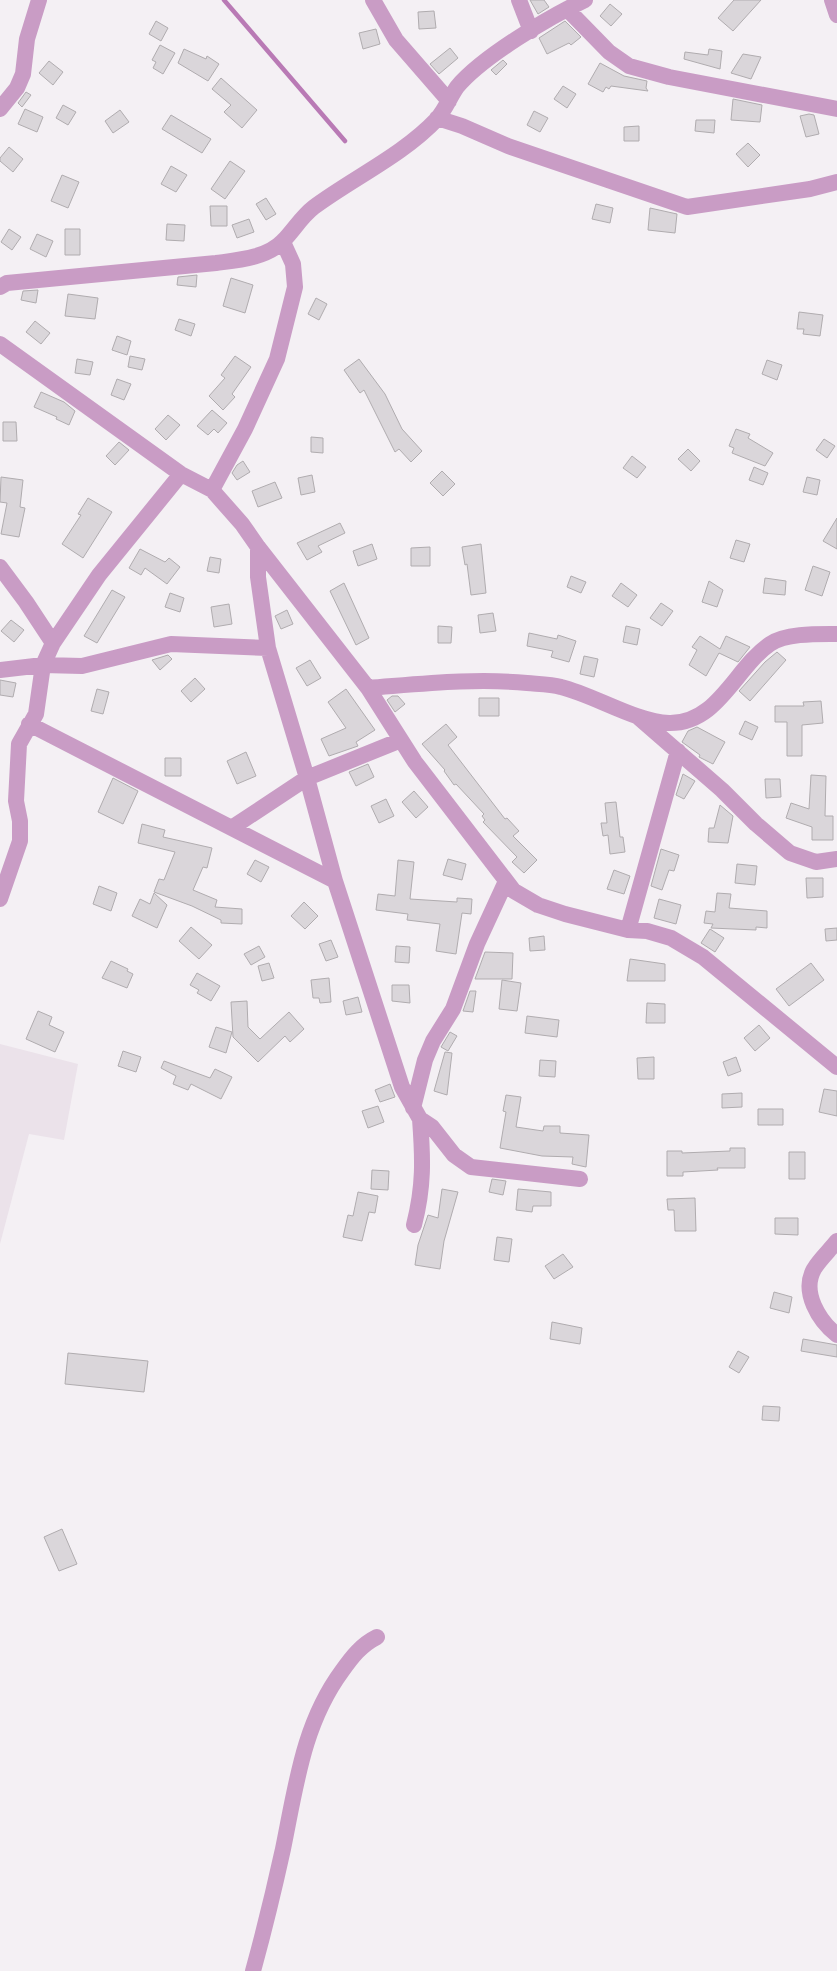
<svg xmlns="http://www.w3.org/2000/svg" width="837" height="1971" font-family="'Noto Serif',serif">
	<rect width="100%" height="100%" fill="#f4f0f4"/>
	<path fill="#ebe2ea" d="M0,1044L78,1064L64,1140L29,1134L0,1244Z"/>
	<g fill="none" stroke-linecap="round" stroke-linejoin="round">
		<path stroke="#b97ab5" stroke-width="4.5" d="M224,0L345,141"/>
	</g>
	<path fill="#dad6da" stroke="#b0acaf" d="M530,0H544L549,7L538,14Z
		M734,0H761L733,31L718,18Z
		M610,4L622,14L611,26L600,16Z
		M434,11L436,28L419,29L418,12Z
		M156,21L168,28L161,41L149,34Z
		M565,21L581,37L571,45L569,43L547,54L539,38Z
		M376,29L380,44L363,49L359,33Z
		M160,45L175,53L163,74L153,68L156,62L152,60Z
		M450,48L458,58L439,74L430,64Z
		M184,49L206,59L207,56L219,64L208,81L178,63Z
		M709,49L722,51L720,69L684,59L685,52L708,55Z
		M743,54L761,57L751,79L731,73Z
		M503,60L507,64L496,75L491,70Z
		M49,61L63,72L53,85L39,73Z
		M600,63L624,76L647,81L646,88L648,91L611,86L609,89L606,87L603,92L588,84Z
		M221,78L257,110L242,128L224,112L231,105L212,89Z
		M563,86L576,94L567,108L554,99Z
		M26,92L31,95L22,107L18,103Z
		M733,99L762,105L760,122L731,120Z
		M63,105L76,112L68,125L56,118Z
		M25,109L43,117L37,132L18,124Z
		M120,110L129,122L113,133L105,121Z
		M534,111L548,118L540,132L527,125Z
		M809,114L814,115L819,134L806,137L800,116Z
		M171,115L211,139L202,153L162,129Z
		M696,120H715L714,133L695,131Z
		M639,126V141H624V127Z
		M748,143L760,155L748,167L736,154Z
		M9,147L23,159L13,172L0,161V158Z
		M230,161L245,171L225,199L211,189Z
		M171,166L187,175L176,192L161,184Z
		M62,175L79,182L68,208L51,201Z
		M266,198L276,214L266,220L256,204Z
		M596,204L613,208L610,223L592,219Z
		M210,206H227V226H211Z
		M650,208L677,214L675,233L648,230Z
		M249,219L254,232L237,238L232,225Z
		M167,224L185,225L184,241L166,240Z
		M9,229L21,237L12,250L1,242Z
		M65,229H80V255H65Z
		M37,234L53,241L46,257L30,249Z
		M197,275L196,287L177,285L178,277Z
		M231,278L253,285L245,313L223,306Z
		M38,290L36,303L21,300L23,291Z
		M68,294L98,298L95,319L65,316Z
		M316,298L327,304L319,320L308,314Z
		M799,312L823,315L820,336L803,334L804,329H797Z
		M179,319L195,324L191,336L175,330Z
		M35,321L50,333L41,344L26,332Z
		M117,336L131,341L127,355L112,350Z
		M130,356L145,359L142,370L128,367Z
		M235,356L251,367L232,394L235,397L223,410L209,396L225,378L221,375Z
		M77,359L93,362L90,375L75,373Z
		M359,359L385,394L402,429L422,451L411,462L399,449L395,452L364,390L360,393L344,370Z
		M767,360L782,365L777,380L762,374Z
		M117,379L131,384L124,400L111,395Z
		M41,392L64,402L75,411L69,425L56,419L57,417L34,407Z
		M212,410L227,423L218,433L214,429L208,435L197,426Z
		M168,415L180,425L166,440L155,429Z
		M3,422H16L17,441H3Z
		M736,429L750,434L748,438L773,453L765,466L732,453L734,448L729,446Z
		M311,437L323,438V453L311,452Z
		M824,439L835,446L827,458L816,450Z
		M119,442L129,450L115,465L106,456Z
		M688,449L700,461L691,471L678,459Z
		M632,456L646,467L637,478L623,468Z
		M243,461L250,472L237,480L232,473L237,465Z
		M754,467L768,473L763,485L749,480Z
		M442,471L455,484L443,496L430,483Z
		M312,475L315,492L301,495L298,478Z
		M1,477L23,480L20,507L25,508L19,537L1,534L7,503L0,502Z
		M807,477L820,480L817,495L803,492Z
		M275,482L282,498L258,507L252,491Z
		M88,498L112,512L83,558L62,544L81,515L78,514Z
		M837,518V549L823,541Z
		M340,523L345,533L318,546L322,552L307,560L297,543Z
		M736,540L750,544L744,562L730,558Z
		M372,544L377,559L358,566L353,551Z
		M481,544L486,593L471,595L467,564L465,565L462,547Z
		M430,547V566H411V548Z
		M140,549L165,562L169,558L180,567L167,584L145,568L141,575L129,568Z
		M210,557L221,559L219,573L207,571Z
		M813,566L830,572L822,596L805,590Z
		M571,576L586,582L581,593L567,587Z
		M765,578L786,581L785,595L763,593Z
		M709,581L723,590L717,607L702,602Z
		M344,583L369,638L356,645L330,591Z
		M621,583L637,595L628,607L612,596Z
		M112,590L125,597L97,643L84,636Z
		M170,593L184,598L180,612L165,607Z
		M661,603L673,611L662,626L650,618Z
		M229,604L232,624L214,627L211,607Z
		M287,610L293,624L281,629L275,616Z
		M493,613L496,631L480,633L478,615Z
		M11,620L24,630L14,642L1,631Z
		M438,626L452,627L451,643H438Z
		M626,626L640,629L637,645L623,642Z
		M529,633L557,639L558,635L576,641L569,662L551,657L553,651L527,646Z
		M700,636L720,649L726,636L750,647L738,662L719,653L706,676L689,665L697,650L692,647Z
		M777,652L786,660L750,701L739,691L765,662Z
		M168,655L172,659L160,670L152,660Z
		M584,656L598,659L594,677L580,674Z
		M310,660L321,678L307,686L296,668Z
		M195,678L205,689L191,702L181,691Z
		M0,680L16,683L13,697L0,695Z
		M97,689L109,692L103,714L91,711Z
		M346,689L375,730L356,742L358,746L329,756L321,739L346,728L328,702Z
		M392,696H398L405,704L395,712L387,700Z
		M479,698H499V716H479Z
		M821,701L823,723L802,725V756H787V722H775V706H804L803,702Z
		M745,721L758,727L752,740L739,734Z
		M446,724L457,737L448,745L505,819L507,818L519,831L513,836L537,860L524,873L512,862L517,857L483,822L485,820L482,816L484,814L456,784L454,785L444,771L445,770L422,744Z
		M697,727L725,742L713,764L699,757L700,755L682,742L688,731Z
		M246,752L256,776L237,784L227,761Z
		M165,758H181V776H165Z
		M368,764L374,777L356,786L349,772Z
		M683,774L695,781L684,799L676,795Z
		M811,775L826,776L825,816H833V840H812V827L786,818L791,803L809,809Z
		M113,778L138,791L123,824L98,812Z
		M765,779H780L781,797L766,798Z
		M414,791L428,807L416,818L402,802Z
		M386,799L394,816L379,823L371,806Z
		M616,802L620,837H623L625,852L610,854L608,835L603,836L601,823H607L605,803Z
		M720,805L733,816L728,843L708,842L709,828H714Z
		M142,824L165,830L163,837L212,848L207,868L203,867L193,890L217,900L215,907L242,909V924L221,923V920L192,906L154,892L159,879L164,880L175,852L138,843Z
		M661,849L679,855L674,871L669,870L662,890L651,886Z
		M448,859L466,864L462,880L443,875Z
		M255,860L269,867L261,882L247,874Z
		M398,860L414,862L410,899L457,902V898L472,899L471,914L462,913L456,954L436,951L440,924L407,920L408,914L376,910L378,894L395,896Z
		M737,864L757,866L755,885L735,883Z
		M614,870L630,876L624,894L607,889Z
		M806,878H823V897L807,898Z
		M99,886L117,893L111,911L93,904Z
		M154,893L167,905L157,928L132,916L140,899L150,904Z
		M717,893L731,894L729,908L767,911V928L756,927V930L711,928L713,924L704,923L706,911L715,912Z
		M659,899L681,905L676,924L654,918Z
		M304,902L318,916L305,929L291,916Z
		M191,927L212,945L199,959L179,941Z
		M837,928V940L826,941L825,929Z
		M710,929L724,938L715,952L701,943Z
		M544,936L545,950L530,951L529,938Z
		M331,940L338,957L326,961L319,944Z
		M259,946L265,957L251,965L244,954Z
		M396,946L410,947L409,963L395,962Z
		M485,952L513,953L512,979H475Z
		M630,959L665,964V981H627Z
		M111,961L128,969L127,971L133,974L127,988L102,978Z
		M269,963L274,978L262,981L258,966Z
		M811,963L824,980L789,1006L776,989Z
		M197,973L220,986L211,1001L197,993L199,990L190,985Z
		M329,978L331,1002L320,1003L319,998H313L311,980Z
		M502,980L521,983L517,1011L499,1009Z
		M392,985H409L410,1003L392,1001Z
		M470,991H476L473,1012L463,1011Z
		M358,997L362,1012L346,1015L343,1001Z
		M247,1001L248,1027L260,1039L289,1012L304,1029L290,1042L285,1036L258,1062L233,1037L231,1002Z
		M647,1003L665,1004V1023H646Z
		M38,1011L52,1017L49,1025L64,1032L55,1052L26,1039Z
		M527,1016L559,1020L557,1037L525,1033Z
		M759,1025L770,1038L755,1051L744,1038Z
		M216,1027L232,1032L226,1053L209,1047Z
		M450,1032L457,1036L448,1051L441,1047Z
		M123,1051L141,1057L136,1072L118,1066Z
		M445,1052L452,1053L447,1095L434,1091Z
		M654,1057V1079H638L637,1058Z
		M736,1057L741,1071L728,1076L723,1062Z
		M540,1060L556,1061L555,1077L539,1076Z
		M164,1061L210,1078L215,1069L232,1077L221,1099L191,1084L188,1090L173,1084L176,1076L161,1068Z
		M390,1084L395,1097L380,1102L375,1090Z
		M824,1089L837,1091V1116L819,1112Z
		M742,1093V1107L722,1108V1094Z
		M506,1095L521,1097L516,1127L543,1131L544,1126H560V1133L589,1135L586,1167L572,1164L573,1157L542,1156L500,1148L506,1112L503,1111Z
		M378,1106L384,1122L368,1128L362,1111Z
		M758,1109H783V1125H758Z
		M730,1148H745V1168H717L718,1170L683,1172V1176H667V1151H682V1153L730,1151Z
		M789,1152H805V1179H789Z
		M372,1170L389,1171L388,1190L371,1189Z
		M492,1179L506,1181L503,1195L489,1192Z
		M442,1189L458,1192L444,1241L440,1269L415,1265L418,1245L428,1215L438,1218Z
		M518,1189L551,1192V1206H533L532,1212L516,1210Z
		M358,1192L378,1196L375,1213L369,1212L362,1241L343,1237L348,1215L353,1216Z
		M695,1198L696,1231H675L674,1210H668L667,1199Z
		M775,1218H798V1235L775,1234Z
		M497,1237L512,1239L509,1262L494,1260Z
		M563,1254L573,1267L554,1279L545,1266Z
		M774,1292L792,1297L789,1313L770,1308Z
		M552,1322L582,1328L580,1344L550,1339Z
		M803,1339L837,1345V1357L801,1351Z
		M738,1351L749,1357L739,1373L729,1367Z
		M68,1353L148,1361L144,1392L65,1384Z
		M763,1406L780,1407L779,1421L762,1420Z
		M62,1529L77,1564L59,1571L44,1537Z"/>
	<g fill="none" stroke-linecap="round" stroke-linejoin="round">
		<path stroke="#c99cc5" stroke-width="16" d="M373,0L396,40L449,101
			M519,0L531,31
			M832,0L837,15
			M567,9L609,52L629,66L669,77L837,109
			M0,109L17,88L23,74L27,39L39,0
			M437,118L462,126L508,146L687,207L810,189L837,182
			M0,287L7,283L216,263C238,260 267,258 283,241C294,230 301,217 314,207C353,178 403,155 437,119C445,110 450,97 457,87C482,57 549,17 585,0
			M0,344L181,474L212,490L242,524L258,547L368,688C421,684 474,678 527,683C538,684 551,684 561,687C594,695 636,722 669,723C718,724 735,668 770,644C786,633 818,634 837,634
			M212,490L245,429L277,359L295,287L293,264L283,242
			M258,547V577L268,648L307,778L335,881L402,1087L420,1119L432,1127L454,1155L471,1167L580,1179
			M0,567L26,602L53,643
			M0,670L43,665L82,666L171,644L268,648
			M368,688L415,762L514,891L538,905L565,914L628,930L647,931L671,938L703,957L837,1067
			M638,717L722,790L756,824L790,853L816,862L837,859
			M29,724L335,881
			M233,827L307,778L401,740
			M0,899L20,841V821L16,801L19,744L36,714L43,665L53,643L99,575L181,474
			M628,930L678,751
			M413,1108L425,1060L433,1041L453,1009L477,944L506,881
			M414,1225C424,1186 423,1159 420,1119
			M837,1241C830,1250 820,1259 814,1269C801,1292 819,1321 837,1335
			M253,1971C264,1931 274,1890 283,1849C296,1786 303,1724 342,1671C352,1657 361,1645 377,1637"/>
	</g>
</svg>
